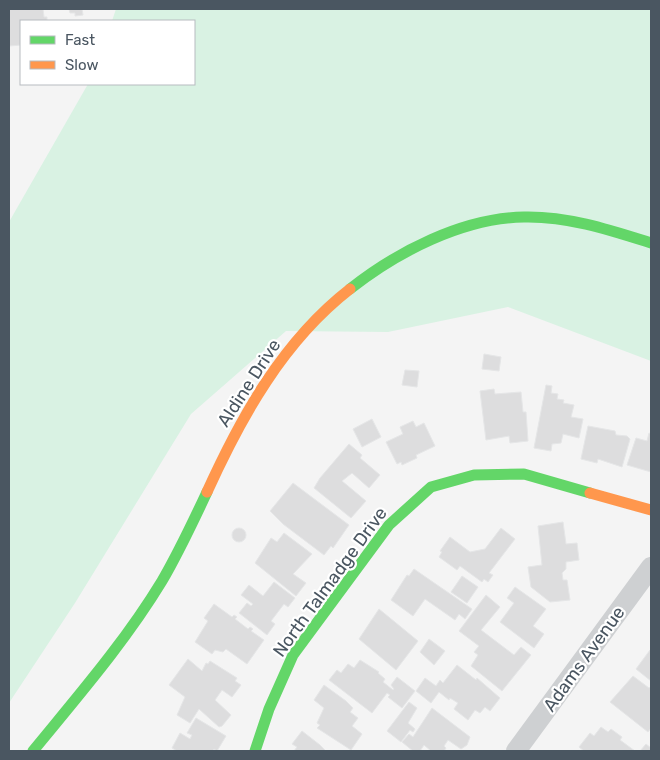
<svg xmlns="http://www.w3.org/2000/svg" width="660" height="760" font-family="Rubik,sans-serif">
	<rect width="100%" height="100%" fill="#f4f4f4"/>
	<path fill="#d9f2e3" d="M116,9H651V361L508,307L388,332L286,331L191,414L75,603L9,703V222L88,84H194V21H112Z"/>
	<path fill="#ddddde" stroke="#e5e6e7" d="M9,9H43L44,17H47V21H21V45L9,46Z
		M69,9H82L83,15L75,16V13H70Z
		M484,354L501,357L499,371L482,369Z
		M405,370L419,371L417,387L402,385Z
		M546,385L552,386L551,393L558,394L557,399L564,400L563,403L574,405L571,417L583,419L579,438L563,434L561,443L552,444L551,451L534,448Z
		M494,389L495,394L521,392L523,412H526L528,441L510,443L509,436L486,440L480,391Z
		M372,419L381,437L362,447L353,429Z
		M413,421L416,427L424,423L435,446L416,455L417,458L402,465L401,462L397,464L386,442L403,434L400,427Z
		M588,426L615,431L616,435L627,436L630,439L622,467L598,459L597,463L581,459Z
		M649,433L651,434V472L627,465L636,438L647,441Z
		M349,444L362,455L360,458L380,475L369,488L352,473L342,481L366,501L351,518L314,488L320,478Z
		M293,483L349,525L333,548L331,546L324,555L283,524L270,511Z
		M563,522L566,544L577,543L579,560L566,562V569L562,573L563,580H567L570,600L550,602L531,587L528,567L542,565L538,526Z
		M501,528L515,539L489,573L493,575L488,582L484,579L482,582L460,566L457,570L439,557L442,552L440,551L450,537L470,552L485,549Z
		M232 535a7 7 0 1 1 14 0a7 7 0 1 1-14 0Z
		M284,533L312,554L293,574L306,583L296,596L255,563L271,538L277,542Z
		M414,569L472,609L465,619L459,614L455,620L425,599L413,616L391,600L407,575L409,576Z
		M462,576L478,587L467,603L451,592Z
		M274,582L295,598L288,607L284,604L271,621L275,624L267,635L239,613L247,603L251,606L253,604L241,595L249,585L263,596Z
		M515,587L546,609L533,626L544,634L534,648L500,622L514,603L507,598Z
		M486,595L500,607L481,630L514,655L521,647L531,655L502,691L471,666L478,655L474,652L479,646L459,631Z
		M214,604L232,617L234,615L237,617L235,619L248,629L250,627L253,629L251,631L264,640L247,664L226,649L223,652L215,650L212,654L195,642L208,621L204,618Z
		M379,609L418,641L396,670L359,639Z
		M429,639L445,651L434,665L420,652Z
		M650,650L651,651V681L636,669Z
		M188,659L202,671L206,663L208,664L210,661L237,678L235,681L241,685L232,697L222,690L215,700L231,715L222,726L219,727L199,709L190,723L177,715L185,697L169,685Z
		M360,660L379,672L378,673L385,679L383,682L393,690L394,689L391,685L397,677L415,691L402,708L388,697L390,695L387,693L372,713L329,680L337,670L341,673L348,664L354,668Z
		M457,665L476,680L477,678L500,698L490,711L485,707L480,713L475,710L468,720L454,709L458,703L450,698L449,700L439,692L431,703L416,691L425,678L436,686L440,680L443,683Z
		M633,676L649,688L651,686V728L648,732L610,702Z
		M324,685L346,701L353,708L350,712L358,718L352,726L362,734L351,750L317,728L320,725L317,723L324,708L314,700Z
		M409,702L417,708L408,723L415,729L413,732L410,730L401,742L387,731Z
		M432,708L470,737L467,745L461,749L448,740L444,746L446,748L444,751H431L424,745L420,751H413L402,742L409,734L413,737Z
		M196,718L226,736L217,751L214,749L213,751H177L172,748L180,733L190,739L192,735L187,733Z
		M601,727L608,732L611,729L622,737L620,740L635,751H584L579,747L590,733L594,736Z
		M302,731L320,745L326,751H294L297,747L292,744Z
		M646,744L651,748V751H640Z"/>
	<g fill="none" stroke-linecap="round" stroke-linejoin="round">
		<path stroke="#ced0d2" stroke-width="20" d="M516,751L651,567"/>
		<path stroke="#63d668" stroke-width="11" d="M350,289C397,252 462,218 524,217C568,216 610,230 651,243
			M33,751C78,696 125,642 162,581C179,552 193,522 207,492
			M255,751L269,709L293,655L389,525L431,487L474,475L524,474L590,493"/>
		<path stroke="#ff974d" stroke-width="11" d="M207,492C241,417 283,341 350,289
			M590,493L651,510"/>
	</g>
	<g text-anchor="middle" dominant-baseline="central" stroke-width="4.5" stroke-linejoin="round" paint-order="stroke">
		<g font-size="18" fill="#4a5661" stroke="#fff">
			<text transform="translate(249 383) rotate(-57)">Aldine Drive</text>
			<text transform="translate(330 582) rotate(-54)">North Talmadge Drive</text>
			<text transform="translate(584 659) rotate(-54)">Adams Avenue</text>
		</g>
	</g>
	<rect width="660" height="760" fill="none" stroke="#4a5661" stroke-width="20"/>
	<rect x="20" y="20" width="175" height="65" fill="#ffffff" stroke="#b7bbc0"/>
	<rect x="30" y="36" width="25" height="8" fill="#63d668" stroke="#b7bbc0"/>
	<text x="65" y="45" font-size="15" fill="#4a5661">Fast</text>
	<rect x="30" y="61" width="25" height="8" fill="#ff974d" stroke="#b7bbc0"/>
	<text x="65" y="70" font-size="15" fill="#4a5661">Slow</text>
</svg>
